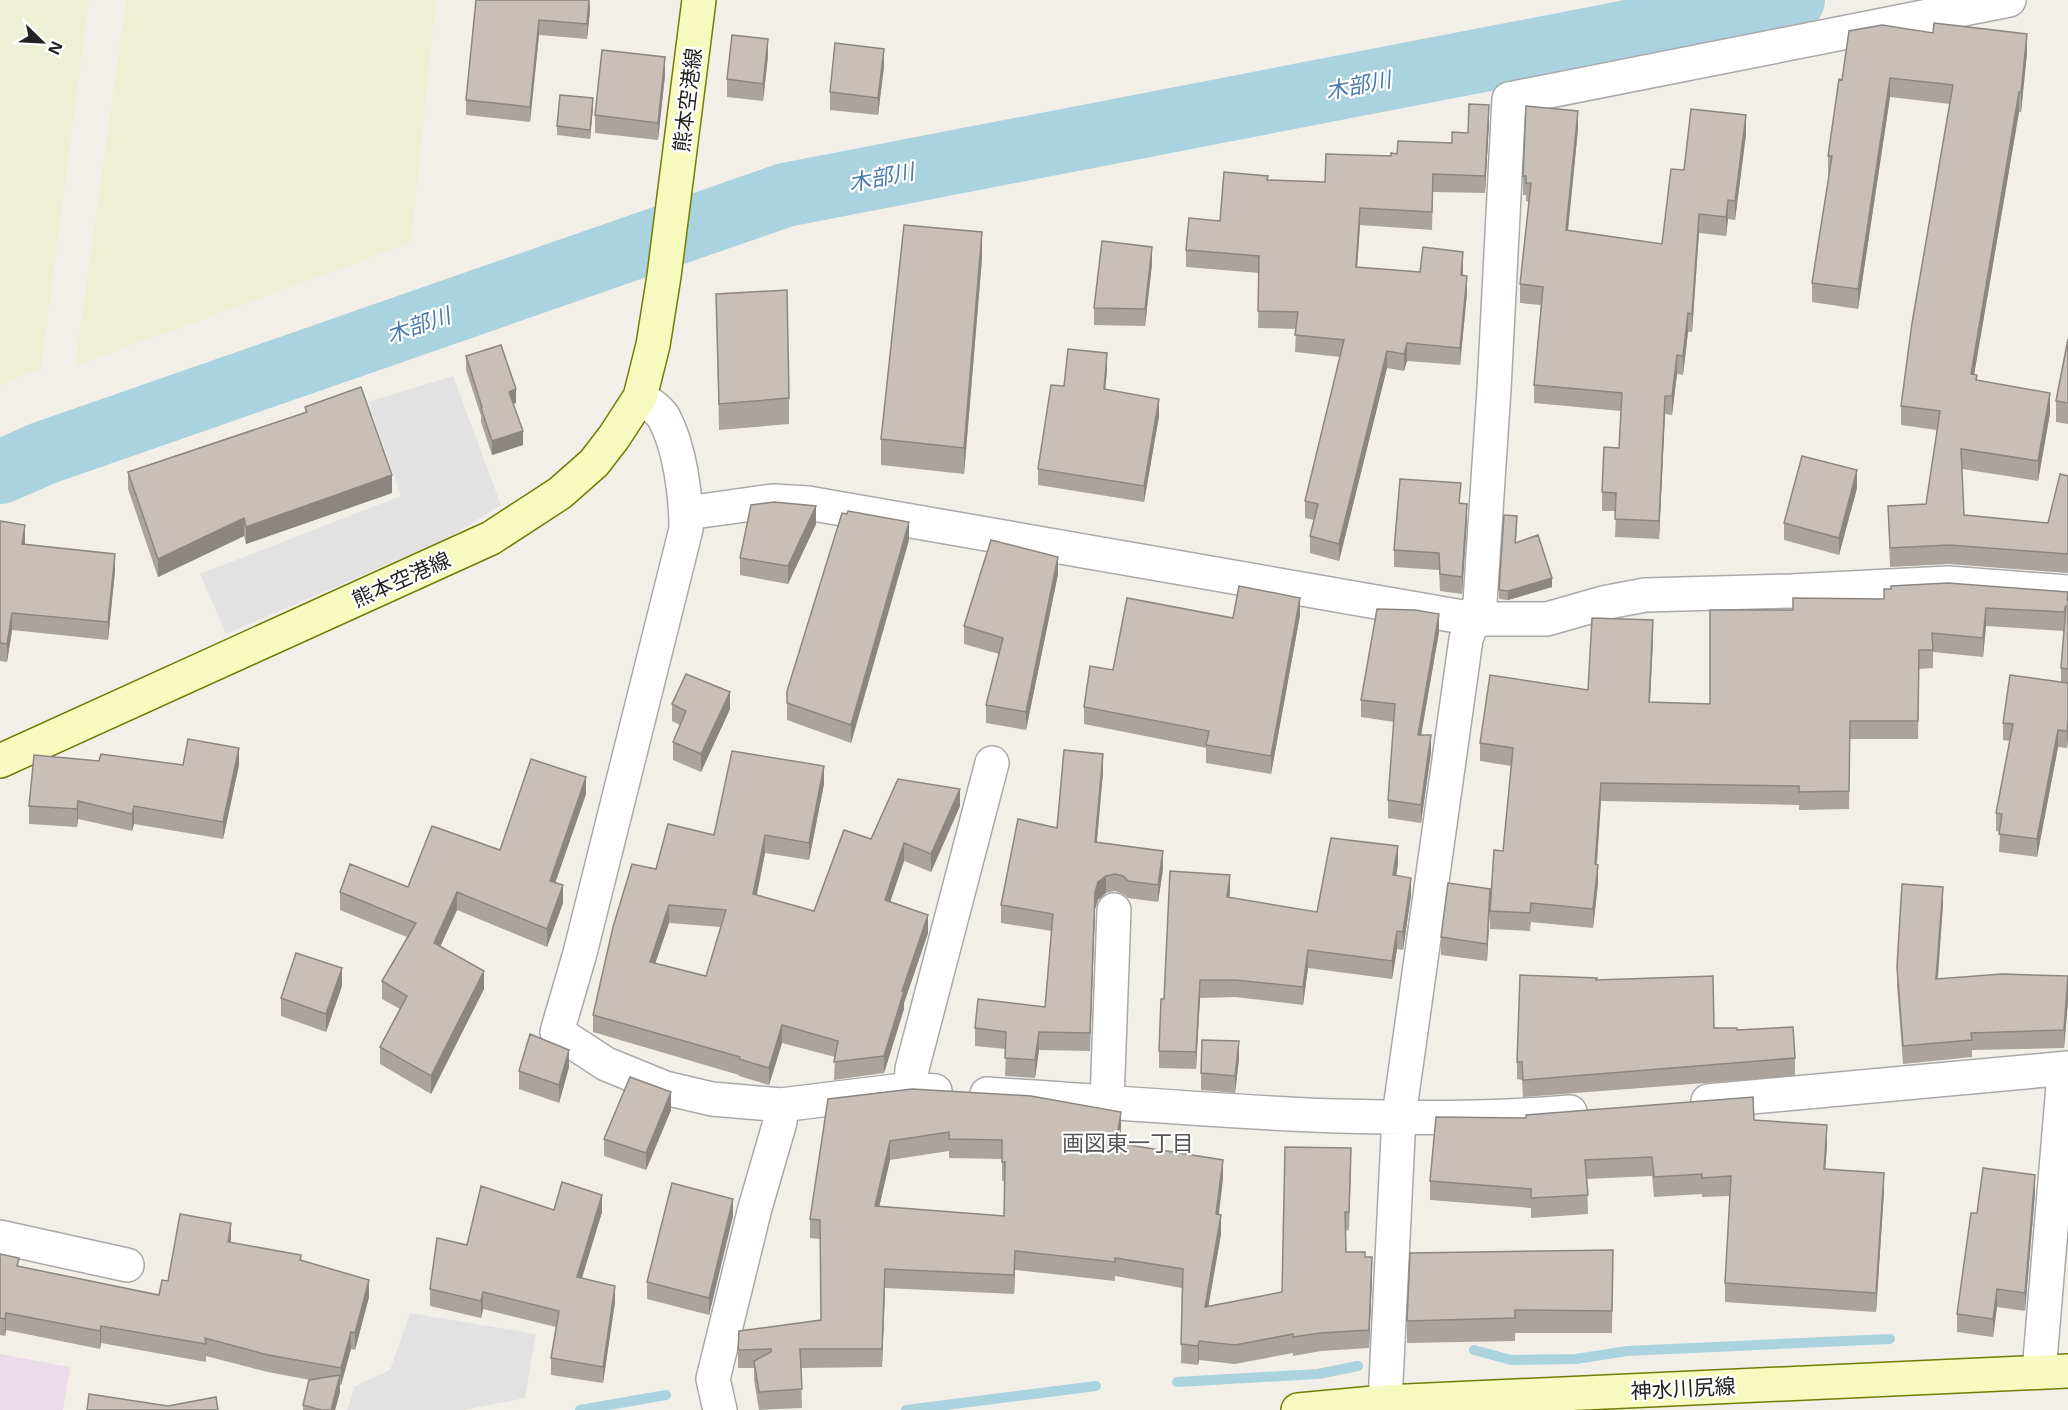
<svg xmlns="http://www.w3.org/2000/svg" width="2068" height="1410" font-family="'Open Sans','Noto Sans JP',sans-serif">
	<rect width="100%" height="100%" fill="#f2efe9"/>
	<path fill="#ebdbe8" d="M0,1354L70,1367L63,1410H0Z"/>
	<path fill="#eef0d5" d="M0,0H89L41,369L0,385Z
		M126,0H436L411,243L75,366Z"/>
	<path fill="#e2e2e2" d="M453,376L501,505L448,538L226,634L200,574L401,496L368,402Z
		M410,1313L536,1334L525,1398L463,1410H347L355,1386L390,1370Z"/>
	<g fill="none" stroke-linecap="round" stroke-linejoin="round">
		<path stroke="#aad3df" stroke-width="10" d="M1474,1350L1511,1360L1576,1359L1627,1351L1890,1339
			M1177,1382L1318,1374L1358,1366
			M580,1410L666,1395
			M906,1410L1096,1386"/>
		<path stroke="#aad3df" stroke-width="64" d="M0,472L44,453L785,195L1793,0"/>
		<defs>
			<path id="street" d="M640,397C648,403 659,409 664,418C680,448 686,495 686,529L580,953L557,1032L606,1064L665,1088L712,1099L781,1105L911,1089L935,1091
				M686,511H701L773,501L808,503L1474,619H1547L1603,603L1645,595L1791,591L1948,583L2068,592
				M911,1089L912,1069L992,763
				M987,1094C1181,1106 1376,1128 1570,1112
				M1107,1101L1114,910
				M1708,1101L2068,1068
				M0,1237L127,1265
				M2039,1372L2063,1086L2068,1072
				M1385,1402L1399,1116L1466,639L1480,602L1494,389L1509,99L2009,0
				M720,1410L713,1379L755,1208L780,1122L781,1105"/>
			<path id="secondary" d="M0,761L491,538L560,493L594,463L614,437L640,397L653,345L664,276L699,0
				M1298,1410L1385,1402L2068,1371"/>
		</defs>
		<use href="#street" stroke="#a9a9a9" stroke-width="36"/>
		<use href="#secondary" stroke="#707d05" stroke-width="36"/>
		<use href="#street" stroke="#fff" stroke-width="33"/>
		<use href="#secondary" stroke="#f7fabf" stroke-width="33"/>
	</g>
	<path fill="#aba49e" fill-rule="evenodd" d="M476,0L590,11L587,39L539,35L530,122L466,115V100Z
		M2027,53L2021,112H2019L1974,374L1977,381L2050,413L2038,481L1962,469L1964,515L2048,523L2068,476V573L1949,564L1890,567L1888,506L1926,504L1937,430L1901,425V406L1950,104L1890,97L1858,309L1812,302V283L1829,176L1828,175V156L1842,80Z
		M768,56L763,101L727,97V79Z
		M884,66L878,115L830,110V92Z
		M665,75L658,140L595,133V115Z
		M593,107L590,139L557,135V126Z
		M1489,122L1485,193L1433,192L1432,230L1360,225L1357,267L1420,272L1463,269V275L1467,293L1460,365L1407,361L1404,371L1387,368L1339,561L1310,553V536L1314,520L1305,518V501L1340,357L1295,352L1296,329L1258,328L1259,273L1186,267V250L1268,180L1325,182L1397,154L1452,143L1468,133Z
		M1578,129L1568,230L1662,244L1684,170L1746,134L1735,220L1728,219L1726,236L1699,233L1692,332H1688L1683,375L1677,374L1672,415L1665,414L1659,539L1615,537L1616,511H1602V492L1619,448L1621,411L1534,403V385L1541,305L1520,303V284L1529,202L1526,201V195H1523V176Z
		M982,258L964,474L881,465V439Z
		M1152,264L1145,326L1094,325V308Z
		M716,294L789,398V424L719,430Z
		M2068,339V424L2056,422V401Z
		M466,356L516,403L513,404L523,445L492,455L481,422V416L466,370Z
		M1107,370L1105,389L1159,416L1144,502L1038,485V469L1064,386Z
		M305,407L392,493L246,544L244,536L158,577L128,489V472L305,413Z
		M1857,488L1839,555L1784,540V523Z
		M1461,503L1467,521L1462,594L1440,591L1439,570L1394,567V550Z
		M0,521L25,543V545L115,571L108,640L12,630L7,662L0,661Z
		M816,524L788,584L740,575V558Z
		M1517,525L1516,543L1552,587L1508,600L1499,599V590Z
		M909,540L851,743L787,720V691Z
		M1058,574L1026,730L986,723V705L999,654L964,644V626Z
		M2068,592V738L2067,748L2058,747L2037,857L1999,852L2000,832L1996,831V813L2010,741L2003,740V723L2061,682V668L2064,631L1986,626L1983,657L1933,652V668L1919,669L1918,739H1850L1849,809L1799,810V805L1601,801L1597,865L1598,883L1593,928L1531,922L1530,931L1490,929V911L1503,851L1511,766L1480,761V743L1588,690L1653,639L1650,702L1710,704L1793,610L1884,599Z
		M1300,615L1271,774L1206,763V748L1084,724V707L1113,670L1233,618Z
		M1439,632L1421,735L1431,752L1421,823L1388,818V800L1394,722L1361,717V700Z
		M672,704L730,709L701,772L673,760V742L680,725L672,721Z
		M99,761L183,765H239L223,839L134,824L132,831L78,819L77,827L29,824V806Z
		M1103,772L1097,842L1163,869L1158,902L1128,898L1123,894L1115,891L1106,893L1098,900L1095,909L1090,1051L1039,1050L1035,1078L1005,1076L1006,1049L975,1046V1028L1045,1007L1052,931L1001,923V905L1057,828Z
		M824,784L809,860L765,853L757,895L814,911L871,839L960,806L931,872L904,861L890,902L928,933L904,1003V1009L884,1073L834,1080L835,1057L782,1043L769,1085L739,1076V1075L593,1032V1015L656,869L714,835ZM669,923L721,927L706,976L655,963Z
		M586,794L555,883L563,903L547,947L457,910L440,946L484,989L431,1094L380,1064V1047L400,1009L382,999V981L407,937L340,910V892L408,887L500,850Z
		M1398,864L1396,876L1411,895L1403,950L1397,949L1392,979L1308,968L1303,1005L1235,997L1200,998L1196,1069L1159,1068V1051L1164,999L1230,893L1229,897L1317,912Z
		M1943,904L1938,979L2068,976V1001L2064,1048L1972,1050V1057L1903,1064L1897,985V967Z
		M1490,906L1487,961L1441,955V937Z
		M1596,980L1714,1028L1737,1030L1795,1058V1076L1523,1097L1522,1080L1517,1079V1062Z
		M342,986L326,1032L281,1016V998Z
		M1239,1059L1235,1093L1201,1090V1073Z
		M569,1067L559,1103L519,1089V1071Z
		M828,1099L1121,1130L1119,1144L1223,1178L1219,1215L1221,1234L1208,1306L1282,1292L1351,1167L1349,1230L1345,1231L1346,1252L1365,1257L1372,1276L1369,1348L1321,1351L1293,1356V1353L1235,1364L1199,1360L1198,1365L1181,1363L1182,1288L1115,1276V1281L1015,1270L1014,1294L885,1288L882,1367L801,1368L802,1408L759,1410L754,1380V1368H738V1350L821,1320L820,1239L810,1238V1219ZM949,1151V1158L1002,1159V1181H1005L1004,1216L879,1207L890,1160Z
		M671,1110L646,1170L604,1156V1139Z
		M1754,1120L1827,1145L1825,1169L1884,1192L1876,1312L1725,1302V1283L1730,1196L1702,1197V1194L1654,1197L1652,1176L1587,1179L1588,1214L1531,1218V1208L1430,1200V1181Z
		M2035,1193L2025,1311L1997,1307L1993,1337L1957,1332V1314L1977,1213Z
		M554,1210L602,1212L582,1278L615,1302L603,1383L551,1375V1358L556,1327L483,1309L481,1318L430,1306V1289L467,1245Z
		M733,1216L709,1315L647,1299V1282Z
		M231,1240V1242L301,1261L369,1297L355,1350L351,1349L341,1385H340V1392L335,1410H303V1405L310,1380L268,1372L206,1356V1362L101,1343L100,1349L6,1330L5,1336L0,1335V1254L19,1266L159,1295L168,1281Z
		M1613,1250L1612,1333H1515V1341L1407,1343V1321Z"/>
	<path fill="#8b8681" d="M590,0V11L587,39V24Z
		M539,20V35L530,122V107Z
		M2027,34V53L2021,112V92Z
		M768,39V56L763,101V84Z
		M884,49V66L878,115V98Z
		M665,57V75L658,140V123Z
		M1890,78V97L1858,309V289Z
		M2019,92V112L1971,393V374Z
		M593,98V107L590,139V130Z
		M1489,105V122L1485,193V176Z
		M1578,111V129L1566,249V230Z
		M1746,115V134L1735,220V201Z
		M1728,200V219L1726,236V217Z
		M1360,208V225L1356,285V267Z
		M1699,214V233L1692,332V314Z
		M982,232V258L964,474V448Z
		M1152,247V264L1145,326V309Z
		M1463,252V269L1461,292V275Z
		M1467,276V293L1460,365V348Z
		M1688,313V332L1683,375V356Z
		M1407,343V361L1404,371V354Z
		M1387,351V368L1339,561V544Z
		M1107,353V370L1104,405V389Z
		M1677,355V374L1672,415V396Z
		M516,389V403L509,406V392Z
		M2050,393V413L2038,481V461Z
		M1665,396V414L1659,539V521Z
		M1159,399V416L1144,502V486Z
		M523,431V445L492,455V441Z
		M1857,470V488L1839,555V538Z
		M392,475V493L246,544V527Z
		M1467,504V521L1462,594V577Z
		M816,506V524L788,584V566Z
		M244,518V536L158,577V559Z
		M909,522V540L851,743V725Z
		M25,525V543L22,562V544Z
		M115,554V571L108,640V622Z
		M1058,557V574L1026,730V712Z
		M1552,578V587L1508,600V591Z
		M1300,598V615L1271,774V756Z
		M1986,608V626L1983,657V638Z
		M12,613V630L7,662V644Z
		M1439,614V632L1418,752V735Z
		M1653,620V639L1649,721V702Z
		M730,692V709L701,772V754Z
		M2068,721V738L2067,748V731Z
		M2058,730V747L2037,857V839Z
		M1431,735V752L1421,823V805Z
		M239,748V765L223,839V822Z
		M1103,754V772L1095,860V842Z
		M824,766V784L809,860V843Z
		M586,777V794L550,898V881Z
		M1601,783V801L1595,883V864Z
		M960,789V806L931,872V854Z
		M78,801V819L77,827V809Z
		M134,806V824L132,831V814Z
		M765,835V853L753,912V894Z
		M904,843V861L885,917V900Z
		M1398,846V864L1393,893V875Z
		M1163,851V869L1158,902V885Z
		M1598,865V883L1593,928V909Z
		M1230,875V893L1227,914V897Z
		M1106,876V893L1098,900L1095,909L1090,1051L1095,892L1098,882Z
		M1411,878V895L1403,950V932Z
		M563,885V903L547,947V929Z
		M1943,887V904L1936,997V979Z
		M1490,889V906L1487,961V944Z
		M457,892V910L434,960V943Z
		M669,905V923L650,979V962Z
		M928,915V933L904,1003V1009L884,1073V1056L902,991Z
		M1397,931V949L1392,979V961Z
		M1308,950V968L1303,1005V987Z
		M342,968V986L326,1032V1014Z
		M484,971V989L431,1094V1076Z
		M1200,980V998L1196,1069V1052Z
		M2068,983V1001L2064,1048V1030Z
		M782,1025V1043L769,1085V1068Z
		M1039,1032V1050L1035,1078V1060Z
		M1239,1041V1059L1235,1093V1076Z
		M569,1050V1067L559,1103V1085Z
		M671,1092V1110L646,1170V1153Z
		M1121,1112V1130L1116,1162V1143Z
		M1827,1125V1145L1824,1188V1169Z
		M890,1141V1160L875,1225V1206Z
		M1223,1160V1178L1216,1233V1214Z
		M1884,1173V1192L1876,1312V1293Z
		M2035,1175V1193L2025,1311V1293Z
		M602,1195V1212L577,1294V1277Z
		M733,1199V1216L709,1315V1298Z
		M1221,1215V1234L1205,1326V1307Z
		M231,1223V1240L228,1259V1242Z
		M1015,1251V1270L1014,1294V1275Z
		M1372,1257V1276L1369,1348V1330Z
		M885,1269V1288L882,1367V1349Z
		M369,1280V1297L355,1350V1333Z
		M615,1286V1302L603,1383V1367Z
		M1997,1289V1307L1993,1337V1319Z
		M483,1292V1309L481,1318V1301Z
		M6,1313V1330L5,1336V1319Z
		M101,1326V1343L100,1349V1331Z
		M351,1332V1349L341,1385V1368Z
		M1199,1341V1360L1198,1365V1346Z
		M340,1375V1392L335,1410H331Z"/>
	<path fill="#c7bfb8" stroke="#8b8681" stroke-width="1.5" fill-rule="evenodd" d="M476,0H589L587,24L539,20L530,107L466,100Z
		M1934,23L2027,34L2021,92H2019L1971,374L1977,375L1976,380L2050,393L2038,461L1961,449L1964,515L2048,523L2060,474L2068,476V554L1949,545L1890,548L1888,506L1926,504L1940,411L1901,406L1912,323L1953,85L1890,78L1858,289L1812,283L1832,156H1828L1839,79L1842,80L1849,31L1882,25L1933,33Z
		M732,35L768,39L763,84L727,79Z
		M835,43L884,49L878,98L830,92Z
		M602,50L665,57L658,123L595,115Z
		M560,95L593,98L590,130L557,126Z
		M1469,104L1489,105L1485,176L1433,174L1432,212L1360,208L1356,267L1420,272L1423,247L1463,252L1461,275L1467,276L1460,348L1407,343L1404,354L1387,351L1339,544L1310,536L1318,504L1305,501L1344,340L1295,335L1298,312L1258,311L1259,256L1186,250L1189,218L1220,221L1224,172L1268,176L1267,180L1325,182L1326,154L1391,156V153L1397,154L1398,141L1452,143V132L1468,133Z
		M1526,106L1578,111L1566,230L1662,244L1671,169L1684,170L1691,109L1746,115L1735,201L1728,200L1726,217L1699,214L1692,314L1688,313L1683,356L1677,355L1672,396H1665L1659,521L1615,519L1616,493L1602,492L1604,447L1619,448L1622,393L1534,385L1543,287L1520,284L1531,183H1526V176H1523Z
		M904,225L982,232L964,448L881,439Z
		M1102,241L1152,247L1145,309L1094,308Z
		M787,290L789,398L719,404L716,294Z
		M2068,339V403L2056,401Z
		M501,345L516,389L509,392L523,431L492,441L481,408L482,407L466,356Z
		M1068,349L1107,353L1104,389L1159,399L1144,486L1038,469L1051,385L1064,386Z
		M361,387L392,475L246,527L244,518L158,559L128,472L307,412L305,407Z
		M1802,456L1857,470L1839,538L1784,523Z
		M1400,479L1461,483L1459,503L1467,504L1462,577L1440,574L1439,553L1394,550Z
		M774,502L816,506L788,566L740,558L751,505Z
		M848,511L909,522L851,725L787,703V691L842,513L847,514Z
		M1504,515L1517,516L1515,543L1538,535L1552,578L1508,591L1499,590Z
		M0,521L25,525L22,544L115,554L108,622L12,613L7,644L0,643Z
		M991,540L1058,557L1026,712L986,705L1003,638L964,626Z
		M1948,583L2068,592L2067,600H2068V669L2061,668L2066,605L2064,612L1986,608L1983,638L1932,633L1933,650H1919L1918,721H1850L1849,791L1799,792V786L1601,783L1595,864L1598,865L1593,909L1531,903L1530,913L1490,911L1494,850L1503,851L1513,748L1480,743L1490,675L1588,690L1592,618L1653,620L1649,702L1710,704V610H1793V598L1884,599V589H1891V586Z
		M1239,586L1300,598L1271,756L1206,745L1209,731L1084,707L1090,666L1113,670L1127,598L1233,618Z
		M1377,609L1415,610L1439,614L1418,735H1431L1421,805L1388,800L1395,704L1361,700Z
		M686,674L730,692L701,754L673,742L686,711L672,704Z
		M2010,675L2068,683V721L2067,731L2058,730L2037,839L1999,834L2002,814L1996,813L2013,724L2003,723Z
		M188,739L239,748L223,822L134,806L132,814L78,801L77,809L29,806L34,755L99,761L101,754L183,765Z
		M1064,750L1103,754L1095,842L1163,851L1158,885L1128,881L1123,876L1115,874L1106,876L1098,882L1095,892L1090,1033L1039,1032L1035,1060L1005,1058L1006,1032L975,1028L978,999L1045,1007L1053,914L1001,905L1018,819L1057,828Z
		M732,751L824,766L809,843L765,835L753,894L814,911L844,830L871,839L898,779L960,789L931,854L904,843L885,900L928,915L902,991H904L884,1056L834,1062L838,1041L782,1025L769,1068L739,1059L740,1057L593,1015L613,927L632,864L656,869L668,824L714,835ZM669,905L726,910L706,976L650,962Z
		M531,759L586,777L550,881L563,885L547,929L457,892L434,943L484,971L431,1076L380,1047L407,996L382,981L416,923L340,892L350,864L408,887L432,826L500,850Z
		M1331,838L1398,846L1393,875L1411,878L1403,932L1397,931L1392,961L1308,950L1303,987L1235,980H1200L1196,1052L1159,1051L1161,999H1164L1170,871L1230,875L1227,897L1317,912Z
		M1448,883L1490,889L1487,944L1441,937Z
		M1902,884L1943,887L1936,979L2002,974L2068,976L2064,1030L1971,1033L1972,1040L1903,1046L1897,967Z
		M296,953L342,968L326,1014L281,998Z
		M1520,975L1597,978L1596,980L1713,976L1714,1028H1737V1030L1793,1027L1795,1058L1523,1080L1522,1062H1517Z
		M530,1034L569,1050L559,1085L519,1071Z
		M1202,1040L1239,1041L1235,1076L1201,1073Z
		M630,1077L671,1092L646,1153L604,1139Z
		M912,1089L1031,1096L1121,1112L1116,1143L1223,1160L1216,1214L1221,1215L1205,1307L1282,1292L1285,1147L1351,1148L1349,1212H1345L1346,1252H1365V1257H1372L1369,1330L1321,1333L1293,1337V1334L1235,1345L1199,1341L1198,1346L1181,1344L1183,1269L1115,1258V1262L1015,1251L1014,1275L885,1269L882,1349H800L802,1389L759,1392L754,1361L771,1352V1349L738,1350L739,1331L821,1320L820,1220L810,1219L828,1099ZM949,1132V1139L1002,1140V1162H1005L1004,1216L875,1206L890,1141Z
		M1753,1097L1754,1120L1827,1125L1824,1169L1884,1173L1876,1293L1725,1283L1731,1176L1702,1178V1174L1654,1177L1652,1157L1585,1160L1588,1195L1531,1198V1189L1430,1181L1436,1117L1526,1118V1115Z
		M1983,1168L2035,1175L2025,1293L1997,1289L1993,1319L1957,1314L1971,1213H1977Z
		M562,1182L602,1195L577,1277L615,1286L603,1367L551,1358L559,1311L483,1292L481,1301L430,1289L437,1238L467,1245L481,1186L554,1210Z
		M672,1183L733,1199L709,1298L647,1282Z
		M180,1214L231,1223L228,1242L301,1255L300,1260L369,1280L355,1333L351,1332L341,1368L268,1355L205,1338L206,1344L101,1326L100,1331L6,1313L5,1319L0,1318V1254L19,1258L17,1266L159,1295L162,1280L168,1281Z
		M1613,1250L1612,1311L1515,1310V1318L1407,1321L1410,1253Z
		M340,1375L331,1410H321L303,1405L309,1380Z
		M89,1394L168,1406L216,1397L218,1410H87Z"/>
	<g text-anchor="middle" dominant-baseline="central" stroke-width="4.5" stroke-linejoin="round" paint-order="stroke">
		<g font-size="21" fill="#222" stroke="#fff">
			<text transform="translate(687 100) rotate(-83)">熊本空港線</text>
			<text transform="translate(401 579) rotate(-24)">熊本空港線</text>
			<text transform="translate(1683 1388) rotate(-3)">神水川尻線</text>
		</g>
		<g font-size="22" font-style="italic" fill="#4a7aab" stroke="#fff">
			<text transform="translate(1358 84) rotate(-11)">木部川</text>
			<text transform="translate(881 176) rotate(-11)">木部川</text>
			<text transform="translate(418 324) rotate(-19)">木部川</text>
		</g>
		<g font-size="22" fill="#555" stroke="#fff">
			<text x="1128" y="1142">画図東一丁目</text>
		</g>
	</g>
	<g transform="translate(42 42) rotate(114)" stroke="#ffffff" stroke-width="4.5" paint-order="stroke">
	<path d="M0-4.5L10 22L0 15L-10 22Z" fill="#222222"/>
	<text y="-9" font-size="16" font-weight="bold" text-anchor="middle" fill="#222222">N</text>
	</g>
</svg>
